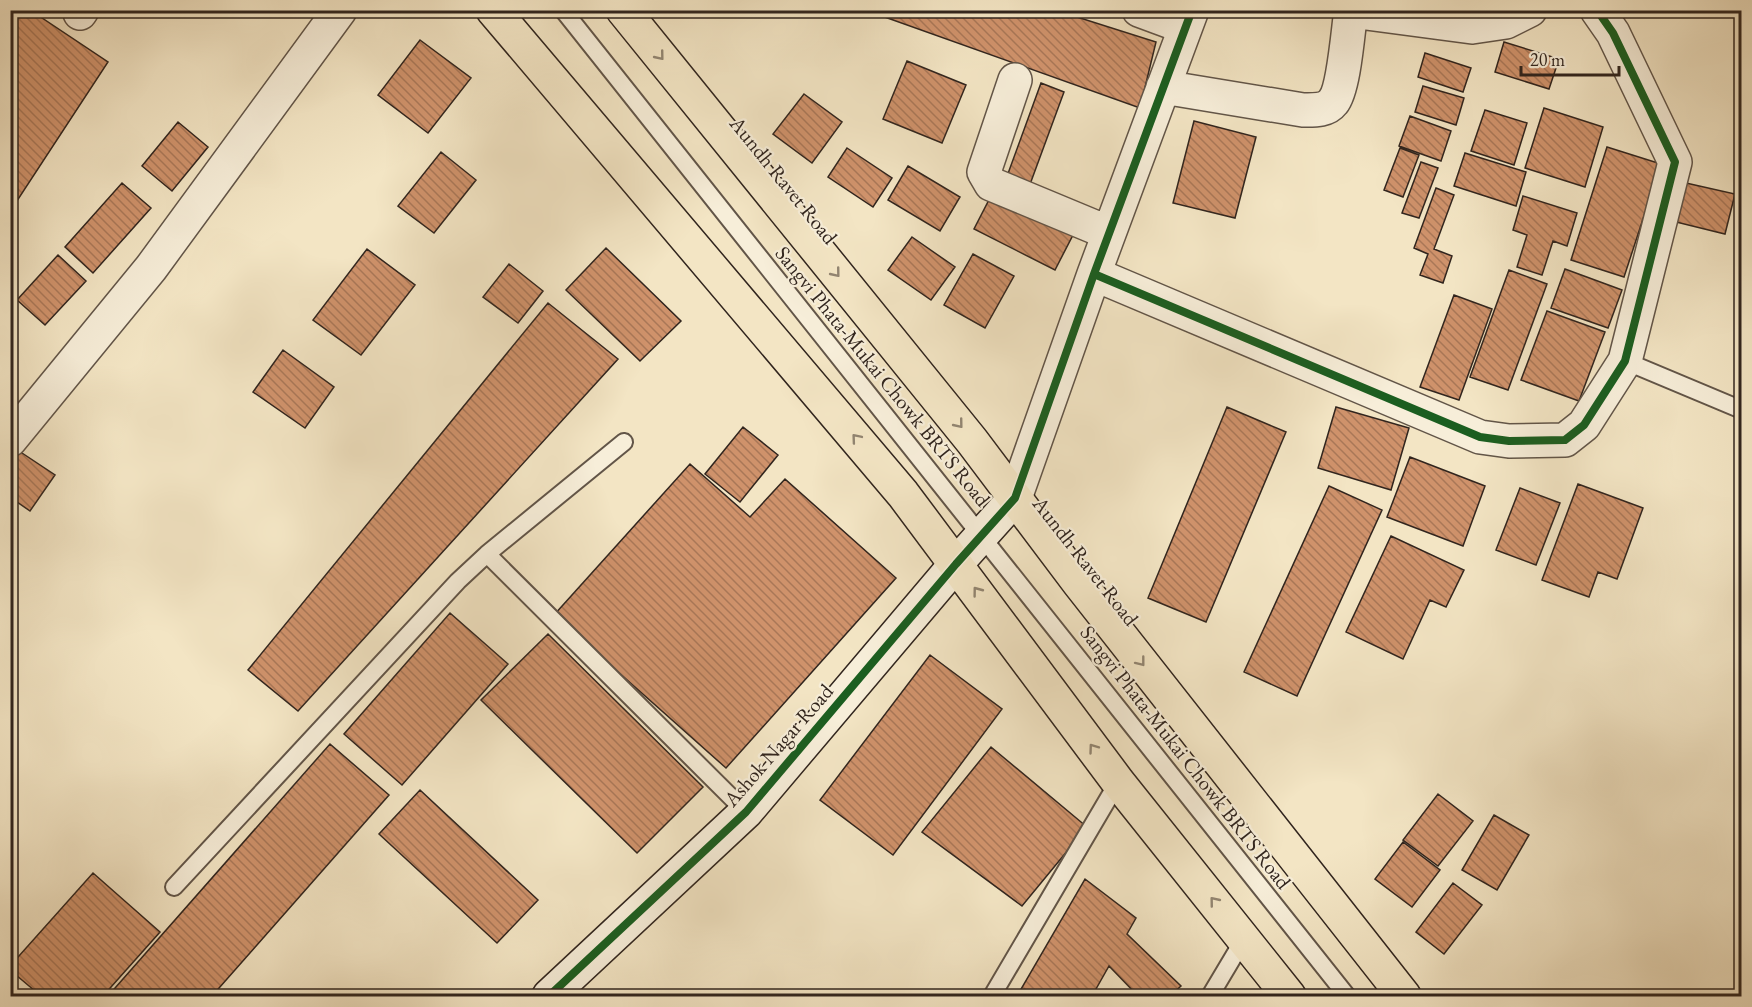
<svg xmlns="http://www.w3.org/2000/svg" width="1752" height="1007" font-family="'EB Garamond',serif">
	<defs>
		<pattern id="building-back-hatch" width="6" height="6" patternUnits="userSpaceOnUse" patternTransform="scale(1.5)"><rect width="6" height="6" fill="#cf926b"/><path d="M-1 5l2 2M0 0l6 6M5-1l2 2" fill="none" stroke="#a97757"/></pattern>
	</defs>
	<rect width="100%" height="100%" fill="#f3e5c4"/>
	<filter id="stains"><feTurbulence type="fractalNoise" baseFrequency=".00333" numOctaves="4"/><feColorMatrix values="0 0 0 0 .2 0 0 0 0 .09 0 0 0 0 .02 0 0 0 .5 -.17"/></filter>
	<radialGradient id="worn" r=".72"><stop offset=".6" stop-color="#630" stop-opacity="0"/><stop offset="1" stop-color="#630" stop-opacity=".3"/></radialGradient>
	<path fill="url(#building-back-hatch)" stroke="#31251e" stroke-width="1.5" d="M10,10H30L108,62L13,207L10,205Z
		M865,10H1055L1156,42L1140,108Z
		M420,40L471,78L428,133L378,95Z
		M1504,42L1559,59L1549,89L1495,72Z
		M1425,53L1471,68L1463,92L1418,77Z
		M907,61L966,85L942,143L883,119Z
		M1041,83L1064,92L1029,187L1006,179Z
		M1423,86L1464,98L1456,125L1415,112Z
		M804,94L842,122L812,163L773,134Z
		M1544,108L1603,127L1585,187L1525,168Z
		M1485,110L1527,123L1514,165L1471,151Z
		M1410,116L1451,131L1441,161L1399,146Z
		M1194,121L1256,137L1235,218L1173,203Z
		M178,122L208,147L172,191L142,166Z
		M1607,147L1661,164L1624,277L1571,260Z
		M847,148L892,178L873,207L828,177Z
		M1400,148L1419,155L1403,197L1384,190Z
		M441,152L476,180L434,233L398,206Z
		M1465,153L1526,172L1516,206L1454,186Z
		M1421,162L1438,168L1419,218L1402,213Z
		M908,166L960,197L940,231L888,200Z
		M122,183L151,208L93,273L65,247Z
		M1686,183L1735,194L1725,234L1676,222Z
		M1436,188L1454,195L1434,249L1452,256L1443,283L1420,275L1428,254L1414,248Z
		M993,192L1074,233L1055,270L974,229Z
		M1523,196L1577,213L1567,246L1553,241L1542,275L1517,267L1527,235L1513,230Z
		M912,237L955,267L931,300L888,270Z
		M606,248L681,321L640,361L566,290Z
		M367,249L415,285L361,355L313,320Z
		M973,254L1014,276L985,328L944,305Z
		M58,255L86,281L45,325L17,300Z
		M509,264L543,291L518,323L483,297Z
		M1565,269L1622,290L1608,328L1551,308Z
		M1509,270L1547,284L1508,390L1470,377Z
		M1454,295L1492,309L1459,400L1420,387Z
		M548,303L618,359L298,711L248,670Z
		M1547,311L1605,332L1579,401L1521,380Z
		M283,350L334,387L305,428L253,392Z
		M1227,407L1286,432L1206,622L1148,598Z
		M1336,407L1409,428L1391,490L1318,468Z
		M743,427L778,455L740,502L705,474Z
		M19,451L55,475L30,511L10,497V464Z
		M1410,457L1485,486L1463,546L1387,517Z
		M690,464L750,517L785,479L896,578L726,768L554,615Z
		M1578,484L1643,508L1617,579L1598,572L1589,597L1542,580Z
		M1329,486L1382,510L1297,696L1244,672Z
		M1520,488L1560,503L1536,565L1496,550Z
		M1391,536L1464,570L1446,607L1430,600L1403,659L1346,632Z
		M450,613L508,664L402,785L344,734Z
		M548,634L703,787L637,853L481,700Z
		M930,655L1002,709L893,855L820,800Z
		M330,744L389,795L212,996H108Z
		M991,747L1087,827L1022,906L922,832Z
		M420,790L538,900L497,943L379,834Z
		M1438,794L1473,821L1438,866L1403,840Z
		M1494,815L1529,835L1497,890L1462,870Z
		M1403,842L1440,870L1412,907L1375,879Z
		M93,873L160,932L103,996H41L10,970V966Z
		M1085,879L1136,918L1127,934L1181,986L1170,996H1138L1109,966L1092,996H1017Z
		M1453,883L1482,905L1444,954L1416,932Z"/>
	<g fill="none" stroke-linecap="round" stroke-linejoin="round">
		<defs>
			<path id="lane" d="M563,10L1347,996
				M1625,361L1742,410
				M487,554L746,812
				M174,887L458,581L487,554L624,442
				M992,996L1118,782
				M1210,996L1244,939"/>
			<path id="street" d="M1139,10L1185,27
				M1351,11L1472,27L1506,22L1530,10
				M80,13L82,10
				M1015,80L984,172L991,184L1109,233
				M1163,87L1303,110C1314,110 1326,111 1333,102C1344,89 1348,30 1351,10
				M1094,274L1480,437L1509,441L1565,440L1584,425L1625,361L1675,162L1613,33L1597,10
				M10,440L151,268L340,10
				M1015,498L1094,274L1192,10"/>
			<path id="secondary" d="M549,996L746,812L956,564L1015,498"/>
			<path id="primary" d="M493,10L903,494L1118,782L1289,996
				M623,10L972,441L1079,583L1404,996"/>
		</defs>
		<use href="#lane" stroke="#625548" stroke-width="20"/>
		<use href="#street" stroke="#625548" stroke-width="36"/>
		<use href="#secondary" stroke="#31251e" stroke-width="36"/>
		<use href="#primary" stroke="#31251e" stroke-width="36"/>
		<use href="#lane" stroke="#f7eed9" stroke-width="16"/>
		<use href="#street" stroke="#f7eed9" stroke-width="33"/>
		<use href="#secondary" stroke="#f7eed9" stroke-width="33"/>
		<use href="#primary" stroke="#f3e5c4" stroke-width="33"/>
		<defs>
			<path id="cycleway" d="M1094,274L1480,437L1509,441L1565,440L1584,425L1625,361L1675,162L1613,33L1597,10
				M549,996L746,812L956,564L1015,498L1094,274L1192,10"/>
		</defs>
		<use href="#cycleway" stroke="#f7eed9" stroke-width="11"/>
		<use href="#cycleway" stroke="#1b5e20" stroke-width="8"/>
	</g>
	<defs><path id="oneway-chevron" d="M-2-3.5L2.5 0L-2 3.5" fill="none" stroke-width="1.6" stroke-linecap="round" stroke-linejoin="round" transform="scale(1.5)"/></defs>
	<g stroke="#928571">
		<use href="#oneway-chevron" transform="translate(660 56) rotate(51)"/>
		<use href="#oneway-chevron" transform="translate(836 273) rotate(51)"/>
		<use href="#oneway-chevron" transform="translate(959 424) rotate(51)"/>
		<use href="#oneway-chevron" transform="translate(856 438) rotate(-130)"/>
		<use href="#oneway-chevron" transform="translate(977 591) rotate(-127)"/>
		<use href="#oneway-chevron" transform="translate(1141 662) rotate(52)"/>
		<use href="#oneway-chevron" transform="translate(1093 748) rotate(-126)"/>
		<use href="#oneway-chevron" transform="translate(1214 901) rotate(-129)"/>
	</g>
	<g text-anchor="middle" dominant-baseline="central" stroke-width="4.5" stroke-linejoin="round" paint-order="stroke">
		<g font-size="21" fill="#31251e" stroke="#f7eed9">
			<text transform="translate(784 180) rotate(51)">Aundh Ravet Road</text>
			<text transform="translate(883 376) rotate(51)">Sangvi Phata-Mukai Chowk BRTS Road</text>
			<text transform="translate(1086 561) rotate(52)">Aundh Ravet Road</text>
			<text transform="translate(778 745) rotate(-49)">Ashok Nagar Road</text>
			<text transform="translate(1186 757) rotate(52)">Sangvi Phata-Mukai Chowk BRTS Road</text>
		</g>
	</g>
	<rect width="1752" height="1007" fill="none" stroke="#f3e5c4" stroke-width="36"/>
	<rect x="12" y="12" width="1728" height="983" fill="none" stroke="#31251e" stroke-width="3"/>
	<rect x="18" y="18" width="1716" height="971" fill="none" stroke="#31251e" stroke-width="1.5"/>
	<path d="M1521 66v9h98v-9" fill="none" stroke="#31251e" stroke-width="3"/>
	<text x="1530" y="66" font-size="18" fill="#31251e" stroke="#f7eed9" stroke-width="4.5" paint-order="stroke">20 m</text>
	<rect width="100%" height="100%" filter="url(#stains)"/>
	<rect width="100%" height="100%" fill="url(#worn)"/>
</svg>
